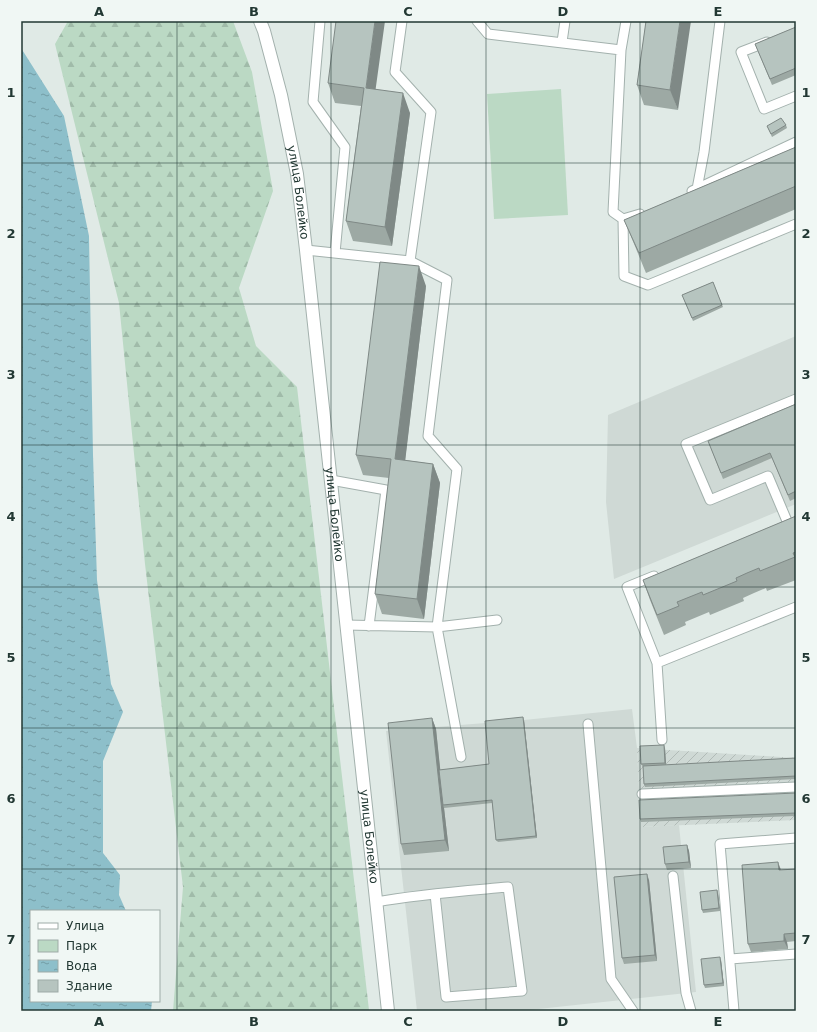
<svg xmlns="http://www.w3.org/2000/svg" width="817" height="1032" font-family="'DejaVu Sans',sans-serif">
	<defs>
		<pattern id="industrial-furrows" width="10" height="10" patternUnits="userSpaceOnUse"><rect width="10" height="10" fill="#cfd9d5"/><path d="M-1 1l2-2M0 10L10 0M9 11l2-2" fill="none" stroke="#b1bbb7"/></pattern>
		<pattern id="forest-firs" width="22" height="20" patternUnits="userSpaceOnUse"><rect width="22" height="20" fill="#bbd9c4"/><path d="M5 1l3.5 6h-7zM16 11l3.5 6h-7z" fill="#a0bba9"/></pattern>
		<pattern id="water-ripples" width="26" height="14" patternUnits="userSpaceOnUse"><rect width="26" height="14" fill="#8dbfca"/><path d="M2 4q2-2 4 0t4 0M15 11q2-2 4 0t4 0" fill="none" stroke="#739ca5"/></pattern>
	</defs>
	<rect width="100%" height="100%" fill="#e0eae6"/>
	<path fill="#cfd9d5" d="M796,336V504L614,579L606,502L608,415Z
		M632,709L637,748L641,827L679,825L696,992L520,1011H417L386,731L524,720Z"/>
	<path fill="url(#industrial-furrows)" d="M637,748L796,758V820L641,827Z"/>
	<path fill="#bbd9c4" d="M561,89L568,215L494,219L487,94Z"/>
	<path fill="url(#forest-firs)" d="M68,21H233L252,72L273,191L239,288L256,346L297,387L369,1010L365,1011H173L183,887L145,564L119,303L55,44Z"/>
	<path fill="url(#water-ripples)" d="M21,48L64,116L89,236L93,455L97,580L111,684L123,712L103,761V853L120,875L119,895L126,911H31V1001H152L151,1011H21Z"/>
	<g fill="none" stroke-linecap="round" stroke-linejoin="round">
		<defs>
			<path id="service" d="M320,21L313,102L345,147L335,253
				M402,21L395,72L431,112L410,261
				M477,21L488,34L621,50
				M562,42L565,21
				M767,42L741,52L764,109L796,96
				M697,189L704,152L720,21
				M692,191L796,142
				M640,214L623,219L624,276L648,285L796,224
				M623,219L613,212L621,50L626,21
				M306,250L410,261L447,280L428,436L457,469L437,627L461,757
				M331,480L386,490L369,626
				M787,521L768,476L710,500L686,444L796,399
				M654,576L627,587L657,663L796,607
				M346,625L437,627L497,620
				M657,663L662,740
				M588,724L611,979L633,1011
				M642,794L796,787
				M673,876L686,993L691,1011
				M376,902C420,894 464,891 508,887L522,991L446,997L435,894
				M730,959L796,954
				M734,1011L720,844L796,838"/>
			<g id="tertiary">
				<path id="s1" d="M260,21L264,31L281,95L297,174L306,250L388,1011"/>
			</g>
		</defs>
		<use href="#service" stroke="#a3b1ad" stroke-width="11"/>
		<use href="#tertiary" stroke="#a3b1ad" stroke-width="14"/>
		<use href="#service" stroke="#fff" stroke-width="9"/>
		<use href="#tertiary" stroke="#fff" stroke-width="12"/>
	</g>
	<path fill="#9da9a4" d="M646,21L678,110L644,105L637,85Z
		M796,27V75L772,85L755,44Z
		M328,83L376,89L410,113L392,246L353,241L346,221L361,106L335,103Z
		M786,125L787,128L772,137L767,126Z
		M796,147V209L646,273L632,239L624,220Z
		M713,282L723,307L693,321L682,295Z
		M426,286L405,460L433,464L440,483L424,619L382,614L375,594L389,478L363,475L356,455Z
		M796,404V498L790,501L772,458L723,479L710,446Z
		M796,516V580L767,591L766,588L754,593L743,598L744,601L710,615L709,612L685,622L686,625L664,635L650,600L643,580Z
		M432,718L436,729L440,770L489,764L524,720L537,838L498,842L496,840L492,803L444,808L449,851L404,855L401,844Z
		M665,748L666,765L796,758V779L645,787L644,784L643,767L641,764Z
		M796,793V816L641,822L640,819Z
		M687,845L689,851L691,868L667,870L665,864Z
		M796,869V941L787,942L788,949L751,952L748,944L781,870Z
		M649,880L657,961L624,964L622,958Z
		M717,890L718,893L720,911L703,913L702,910Z
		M721,960L724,986L705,988L704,985Z"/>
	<path fill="#7f8986" d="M375,21H385L373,108L366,88Z
		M680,21H691L678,110L670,90Z
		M403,93L410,113L392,246L385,227Z
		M419,266L426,286L403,479L395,459Z
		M433,464L440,483L424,619L417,599Z
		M523,717L524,720L537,838L536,836Z
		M432,718L436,729L444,805H443L444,808L449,851L445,840Z
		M664,745L665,748L666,766L665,763Z
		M687,845L689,851L691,868L689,862Z
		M778,862L781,870H779Z
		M647,874L649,880L657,961L655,955Z
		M717,890L718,893L720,911L719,908Z
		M784,934L787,942L788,949L784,941Z
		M720,957L721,960L724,986L723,983Z"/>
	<path fill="#b6c4bf" stroke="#7f8986" d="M336,21H375L366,88L403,93L385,227L346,221L364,88L328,83Z
		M646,21H680L670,90L637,85Z
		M796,27V68L770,79L755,44Z
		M781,118L786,125L771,134L767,126Z
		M796,147V186L639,253L624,220Z
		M380,262L419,266L395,459L433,464L417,599L375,594L391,459L356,455Z
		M713,282L722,305L692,318L682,295Z
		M796,404V491L788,495L770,453L721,473L708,441Z
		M796,516V552L793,553L795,557L760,571L759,568L747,573L736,578L737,581L703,595L702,592L677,602L679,606L657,615L643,580Z
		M523,717L536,836L496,840L492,800L443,805L439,770L489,764L485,721Z
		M432,718L445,840L401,844L388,723Z
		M664,745L665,763L641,764L640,746Z
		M796,758V776L644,784L643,766Z
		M796,793V813L640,819L639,800Z
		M687,845L689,862L665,864L663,847Z
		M778,862L779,870L796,869V933L784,934V941L748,944L742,865Z
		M647,874L655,955L622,958L614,877Z
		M717,890L719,908L702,910L700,892Z
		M720,957L723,983L704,985L701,959Z"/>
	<path fill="none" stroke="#223833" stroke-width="1" stroke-opacity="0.55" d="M177,21V1011M331,21V1011M486,21V1011M640,21V1011M21,163H796M21,304H796M21,445H796M21,587H796M21,728H796M21,869H796"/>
	<g text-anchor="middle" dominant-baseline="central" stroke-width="3" stroke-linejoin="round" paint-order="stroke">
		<g font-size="12" fill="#223833" stroke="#f0f7f4">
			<text stroke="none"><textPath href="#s1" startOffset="176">улица Болейко</textPath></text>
			<text stroke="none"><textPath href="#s1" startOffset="500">улица Болейко</textPath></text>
			<text stroke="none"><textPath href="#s1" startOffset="824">улица Болейко</textPath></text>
		</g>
	</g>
	<rect width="817" height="1032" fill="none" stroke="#f0f7f4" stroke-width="44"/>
	<rect x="30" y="910" width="130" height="92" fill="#f0f7f4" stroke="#9eaba7"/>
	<rect x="38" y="923" width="20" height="6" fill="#ffffff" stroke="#9eaba7"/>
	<text x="66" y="930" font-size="12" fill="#223833">Улица</text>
	<rect x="38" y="940" width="20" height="12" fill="#bbd9c4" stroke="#9eaba7"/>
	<text x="66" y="950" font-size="12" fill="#223833">Парк</text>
	<rect x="38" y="960" width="20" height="12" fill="url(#water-ripples)" stroke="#9eaba7"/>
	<text x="66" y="970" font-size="12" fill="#223833">Вода</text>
	<rect x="38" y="980" width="20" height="12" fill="#b6c4bf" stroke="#9eaba7"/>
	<text x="66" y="990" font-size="12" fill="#223833">Здание</text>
	<rect x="22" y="22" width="773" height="988" fill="none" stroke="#223833" stroke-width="1.5"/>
	<g font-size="13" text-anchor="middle" font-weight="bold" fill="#223833">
		<text x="99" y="16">A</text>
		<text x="254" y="16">B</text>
		<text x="408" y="16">C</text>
		<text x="563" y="16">D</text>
		<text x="718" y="16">E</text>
		<text x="11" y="97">1</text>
		<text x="806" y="97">1</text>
		<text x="11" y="238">2</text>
		<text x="806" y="238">2</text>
		<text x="11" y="379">3</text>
		<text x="806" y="379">3</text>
		<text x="11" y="521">4</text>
		<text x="806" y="521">4</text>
		<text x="11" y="662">5</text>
		<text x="806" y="662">5</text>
		<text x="11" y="803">6</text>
		<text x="806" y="803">6</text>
		<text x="11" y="944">7</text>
		<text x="806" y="944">7</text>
		<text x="99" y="1026">A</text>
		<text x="254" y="1026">B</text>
		<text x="408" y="1026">C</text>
		<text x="563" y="1026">D</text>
		<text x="718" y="1026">E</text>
	</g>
</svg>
